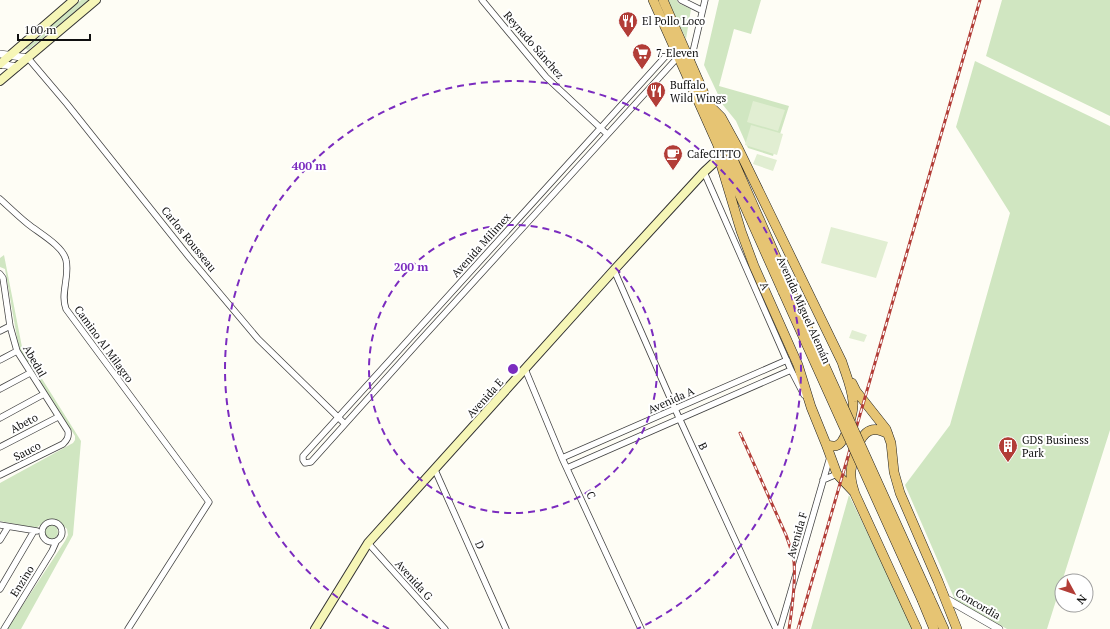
<svg xmlns="http://www.w3.org/2000/svg" width="1110" height="629" font-family="'PT Serif',serif">
	<rect width="100%" height="100%" fill="#fefdf5"/>
	<path fill="#d0e6c1" d="M81,0H89L28,50L26,49V48L46,32L48,27Z
		M668,0H677L678,3L691,9L686,39Z
		M719,0H761L751,34L734,29L719,86L789,106L773,156L748,148L736,121L723,105L704,65Z
		M1002,0H1110V116L986,56Z
		M975,61L1110,126V430L1047,629H1007L955,600L905,485L950,425L1010,213L956,127Z
		M4,255L22,347L81,441L73,535L21,629H7L65,541L68,535L67,529L57,520L49,519L36,528L0,521V483L73,443L75,440V436L19,349L5,269L0,267V258Z
		M849,495L914,629H811Z
		M44 532a7 7 0 1 1 14 0a7 7 0 1 1-14 0Z"/>
	<path fill="#e1eed2" d="M753,101L785,110L778,131L747,122Z
		M751,125L783,134L777,155L745,145Z
		M757,154L777,160L773,171L753,164Z
		M831,227L888,242L876,278L821,263Z
		M852,330L867,335L864,342L849,338Z"/>
	<g fill="none" stroke-linecap="round" stroke-linejoin="round">
		<defs>
			<path id="minor" d="M482,0L546,77L607,134
				M681,0L701,10
				M674,47L303,456V460L305,463L311,462L416,345L678,57
				M28,58L67,104L189,257L258,339L345,424
				M691,60L705,0
				M704,172L791,370L804,395
				M0,199C9,207 18,216 28,224C39,233 63,246 66,260C70,276 60,294 66,309L209,502L128,629
				M614,270L675,409L776,629
				M0,274L3,278L10,326L17,351L68,431C69,437 67,440 63,444L0,475
				M0,331L10,326
				M0,360L17,351
				M525,369L562,458L641,629
				M0,389L30,373
				M0,418L44,394
				M0,447L58,417
				M562,458L787,360
				M567,468L791,370
				M435,470L506,629
				M823,480L837,474
				M42 532a10 10 0 1 1 20 0a10 10 0 1 1-20 0Z
				M0,525L37,531
				M0,540L8,527
				M368,543L445,629
				M0,589L34,531
				M4,629L52,551L56,542
				M780,629L830,457"/>
			<path id="tertiary" d="M0,54L28,58
				M0,64L17,67
				M945,598L999,629"/>
			<path id="secondary" d="M0,64L74,0
				M0,81L96,0
				M315,629L368,543L614,270L704,172L719,158"/>
			<path id="trunk" d="M653,0L720,150
				M663,0L790,289
				M711,107L721,117L738,148L842,362C846,375 852,388 853,402C854,410 846,441 838,445C834,447 830,446 826,444L811,407L798,365L754,266L741,231L719,158L718,146
				M725,162L783,292
				M852,383L856,391L886,429L891,443L894,472L900,493L938,581L957,629
				M888,434C868,422 860,437 855,454C853,461 850,469 851,476C851,482 853,488 855,494L917,629
				M826,444L837,474L854,492
				M929,596L944,629
				M922,600L934,629"/>
		</defs>
		<use href="#minor" stroke="#434343" stroke-width="7"/>
		<use href="#tertiary" stroke="#434343" stroke-width="8"/>
		<use href="#secondary" stroke="#323232" stroke-width="10"/>
		<use href="#trunk" stroke="#212121" stroke-width="10"/>
		<use href="#minor" stroke="#fff" stroke-width="5.5"/>
		<use href="#tertiary" stroke="#fff" stroke-width="7"/>
		<use href="#secondary" stroke="#f6f6b7" stroke-width="8"/>
		<use href="#trunk" stroke="#e6c473" stroke-width="9"/>
		<defs>
			<path id="rail" d="M740,433L786,535C789,544 793,553 794,562C796,583 792,609 789,629
				M798,629L980,0"/>
		</defs>
		<use href="#rail" stroke="#b23d37" stroke-width="3"/>
		<use href="#rail" stroke="#fff" stroke-width="1.5" stroke-dasharray="4.5" stroke-linecap="butt"/>
		<defs>
			<path id="trunk-bridge" d="M790,289L929,596
				M783,292L922,600"/>
		</defs>
		<use href="#trunk-bridge" stroke="#212121" stroke-width="10" stroke-linecap="butt"/>
		<use href="#trunk-bridge" stroke="#e6c473" stroke-width="9"/>
	</g>
	<g fill="none" stroke="#7b2cbf" stroke-width="2" stroke-dasharray="7 5">
		<circle cx="513" cy="369" r="144"/>
		<path d="M389 629A288 288 0 1 1 637 629"/>
	</g>
	<defs>
		<symbol id="restaurant-pin" viewBox="-11 -11 22 30"><path d="M0 17L-7.5 6A9.5 9.5 0 1 1 7.5 6Z" fill="#b23d37" stroke="#fff"/><path d="M-5-6h1v4h1v-4h1v4h1v-4h1v5L-1.5 .5V6h-2V.5L-5-1ZM5-6V6H3V1.5H1.5Q1.5-4 5-6Z" fill="#fff"/></symbol>
		<symbol id="supermarket-pin" viewBox="-11 -11 22 30"><path d="M0 17L-7.5 6A9.5 9.5 0 1 1 7.5 6Z" fill="#b23d37" stroke="#fff"/><path d="M-6-5.5h2.5l.6 2H6L4.5 2H-2.5L-4.4-4H-6ZM-1.5 3.2a1.3 1.3 0 1 0 .1 0ZM3 3.2a1.3 1.3 0 1 0 .1 0Z" fill="#fff"/></symbol>
		<symbol id="cafe-pin" viewBox="-11 -11 22 30"><path d="M0 17L-7.5 6A9.5 9.5 0 1 1 7.5 6Z" fill="#b23d37" stroke="#fff"/><path d="M-5.5-4.5H6V0H3Q3 3.5 0 3.5H-2.5Q-5.5 3.5-5.5 0ZM3-3.2v2h1.7v-2ZM-6 4.5H4V6H-6Z" fill="#fff"/></symbol>
		<symbol id="building-pin" viewBox="-11 -11 22 30"><path d="M0 17L-7.5 6A9.5 9.5 0 1 1 7.5 6Z" fill="#b23d37" stroke="#fff"/><path d="M-4-6H4V6H1V3H-1V6H-4ZM-2.5-4.3h1.7v1.8h-1.7ZM.8-4.3h1.7v1.8H.8ZM-2.5-1h1.7V.8h-1.7ZM.8-1h1.7V.8H.8Z" fill="#fff"/></symbol>
	</defs>
	<g fill-rule="evenodd">
		<use href="#restaurant-pin" x="617" y="10" width="22" height="30"/>
		<use href="#supermarket-pin" x="631" y="42" width="22" height="30"/>
		<use href="#restaurant-pin" x="645" y="80" width="22" height="30"/>
		<use href="#cafe-pin" x="662" y="143" width="22" height="30"/>
		<use href="#building-pin" x="997" y="435" width="22" height="30"/>
	</g>
	<g text-anchor="middle" dominant-baseline="central" stroke-width="4" stroke-linejoin="round" paint-order="stroke">
		<g font-size="11" fill="#101010" stroke="#fff" text-anchor="start">
			<text x="642" y="21">El Pollo Loco</text>
			<text x="656" y="53">7-Eleven</text>
			<text x="670" y="85">Buffalo<tspan x="670" dy="13">Wild Wings</tspan></text>
			<text x="687" y="154">CafeCITTO</text>
			<text x="1022" y="440">GDS Business<tspan x="1022" dy="13">Park</tspan></text>
		</g>
		<g font-size="11" fill="#101010" stroke="#fff">
			<text transform="translate(534 45) rotate(49)">Reynado Sánchez</text>
			<text transform="translate(189 239) rotate(51)">Carlos Rousseau</text>
			<text transform="translate(481 245) rotate(-48)">Avenida Milimex</text>
			<text transform="translate(765 286) rotate(66)">A</text>
			<text transform="translate(804 310) rotate(66)">Avenida Miguel Alemán</text>
			<text transform="translate(104 344) rotate(54)">Camino Al Milagro</text>
			<text transform="translate(35 361) rotate(60)">Abedul</text>
			<text transform="translate(485 398) rotate(-48)">Avenida E</text>
			<text transform="translate(671 400) rotate(-24)">Avenida A</text>
			<text transform="translate(24 423) rotate(-28)">Abeto</text>
			<text transform="translate(703 446) rotate(65)">B</text>
			<text transform="translate(27 451) rotate(-27)">Sauco</text>
			<text transform="translate(591 495) rotate(65)">C</text>
			<text transform="translate(797 535) rotate(-74)">Avenida F</text>
			<text transform="translate(480 545) rotate(66)">D</text>
			<text transform="translate(414 580) rotate(48)">Avenida G</text>
			<text transform="translate(22 581) rotate(-58)">Enzino</text>
			<text transform="translate(978 604) rotate(30)">Concordia</text>
		</g>
	</g>
	<circle cx="513" cy="369" r="6" fill="#7b2cbf" stroke="#fff" stroke-width="2"/>
	<g font-size="12" text-anchor="middle" font-weight="bold" fill="#7b2cbf" stroke="#fff" stroke-width="4" stroke-linejoin="round" paint-order="stroke">
		<text x="309" y="170">400 m</text>
		<text x="411" y="271">200 m</text>
	</g>
	<g transform="translate(1074 593) rotate(130)"><circle r="19" fill="#ffffff" stroke="#9f9f9f"/>
	<path d="M0-3L7 15L0 10L-7 15Z" fill="#b23d37"/>
	<text y="-6" font-size="11" font-weight="bold" text-anchor="middle" fill="#101010">N</text>
	</g>
	<path d="M18 34v6h72v-6" fill="none" stroke="#101010" stroke-width="2"/>
	<text x="24" y="34" font-size="12" fill="#101010" stroke="#ffffff" stroke-width="3" paint-order="stroke">100 m</text>
</svg>
